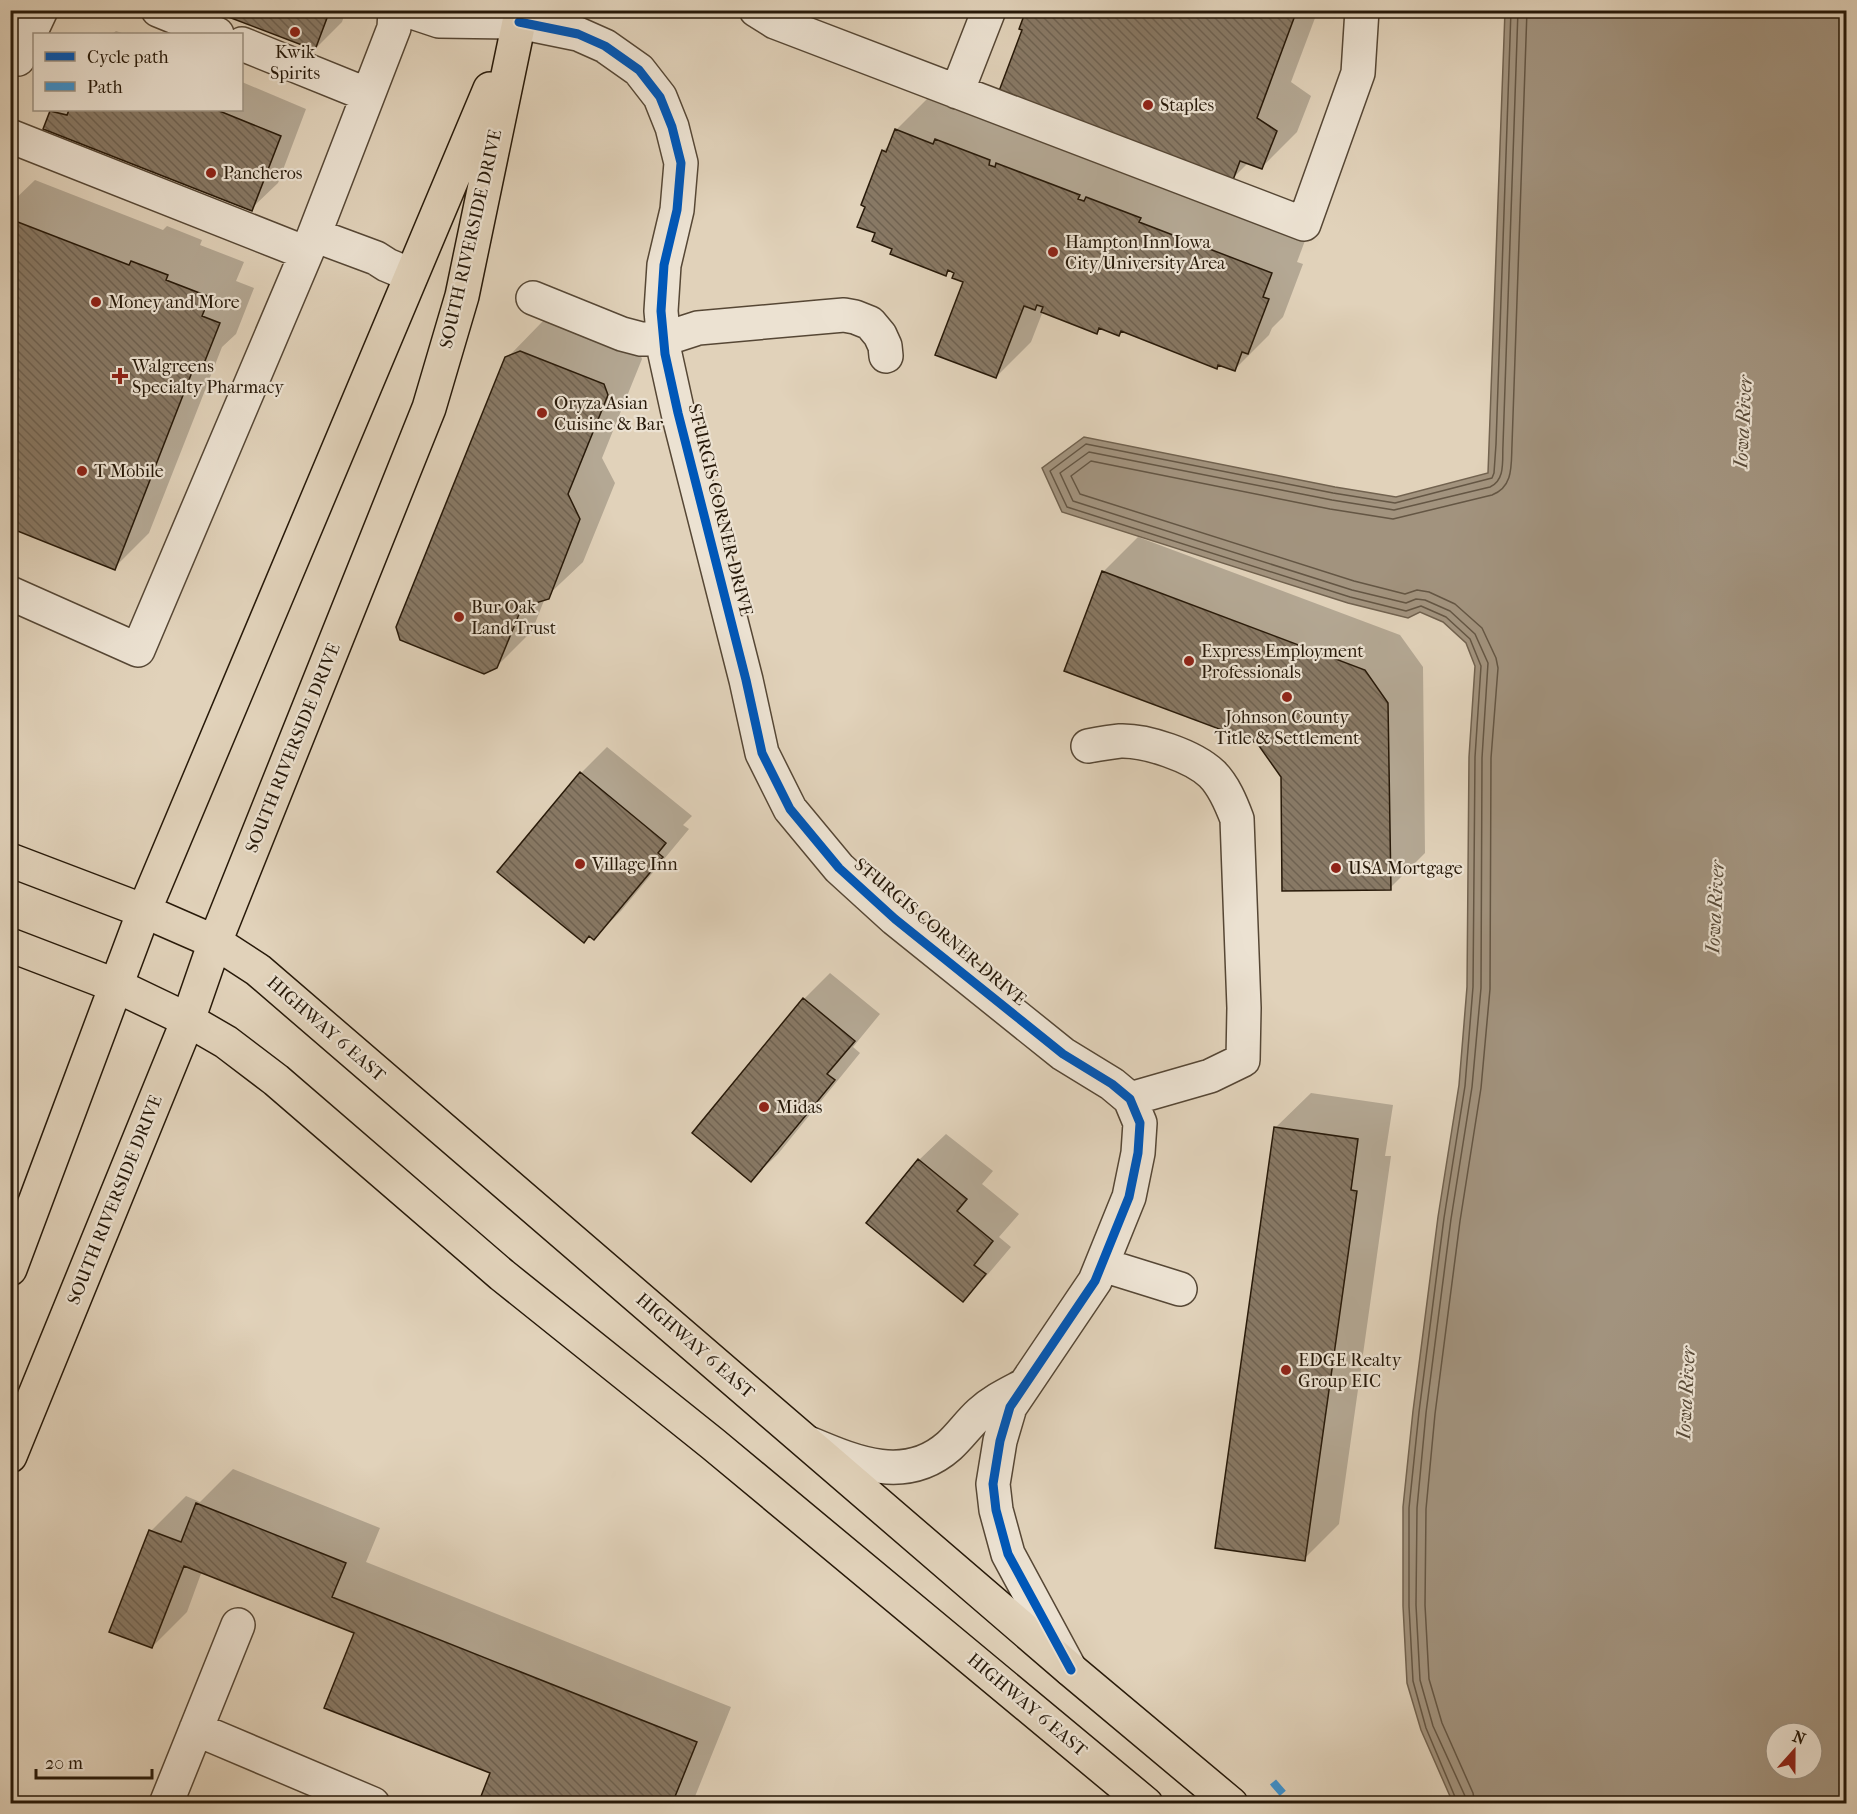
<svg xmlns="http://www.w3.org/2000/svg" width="1857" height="1814" font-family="'IM FELL French Canon',serif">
	<defs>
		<pattern id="building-back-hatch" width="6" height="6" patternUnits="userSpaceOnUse" patternTransform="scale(1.5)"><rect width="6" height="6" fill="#887965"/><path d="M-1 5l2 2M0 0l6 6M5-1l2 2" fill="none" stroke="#6f6251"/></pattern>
	</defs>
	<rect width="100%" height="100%" fill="#e1d2ba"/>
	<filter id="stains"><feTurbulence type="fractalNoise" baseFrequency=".00333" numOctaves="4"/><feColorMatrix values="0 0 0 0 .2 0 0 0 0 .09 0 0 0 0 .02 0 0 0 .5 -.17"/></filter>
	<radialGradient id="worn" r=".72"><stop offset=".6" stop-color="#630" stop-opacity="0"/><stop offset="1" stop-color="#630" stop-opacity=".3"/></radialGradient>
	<path fill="#a2937e" stroke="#71624f" stroke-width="1.5" fill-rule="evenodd" d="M1505,11H1846V1803H1453L1421,1730L1407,1683L1403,1606V1507L1413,1411L1438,1217L1459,1085L1467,987L1469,757L1475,666L1466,643L1443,622L1420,612L1408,618L1348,603L1062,512L1042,468L1084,437L1335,487L1396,497L1488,473ZM1776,1733H1812V1769H1776Z"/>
	<path fill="#0003" d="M220,10H346L342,22L315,49Z
		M1028,10H1318L1291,82L1311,96L1297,132L1262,167L1249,162L1232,179L1024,30Z
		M116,31L125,34H112Z
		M242,82L306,109L278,183L251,209L45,128L54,110H242Z
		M931,95L1306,238L1297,262L1303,264L1283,317L1272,328L1269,335L1234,370L1219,364L1216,367L1123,330L1119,334L1101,327L1096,332L1043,311L1031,342L996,377L965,281L950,270L946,274L894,248L877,232L883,151L892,142L896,130Z
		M35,180L163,230L167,226L202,240L200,245L244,262L236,281L254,288L236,334L222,347L149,533L114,568L10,293V204Z
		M556,316L638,349L642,359L602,458L615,483L583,562L545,598L532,631L496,667L507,358L542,322Z
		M1138,537L1400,635L1423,667L1425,853L1390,888L1282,776L1258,742L1103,572Z
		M607,747L692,816L683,825L689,829L621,911L594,938L581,773Z
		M830,973L880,1014L853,1047L860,1053L778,1154L751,1180L804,999Z
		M1311,1093L1393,1105L1385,1156H1391L1339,1524L1304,1559L1275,1128Z
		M946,1134L993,1171L982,1184L1019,1214L999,1237L1011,1247L989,1273L963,1300L919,1160Z
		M233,1469L380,1528L366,1562L731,1707L692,1804H479L492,1772L356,1632L202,1571L187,1612L152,1647L151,1531L186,1496L200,1502Z"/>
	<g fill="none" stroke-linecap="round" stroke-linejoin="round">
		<path stroke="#645644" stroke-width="1.5" d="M1458,1804L1426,1728L1413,1681L1409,1606V1508L1419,1412L1444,1218L1465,1086L1473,987L1475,757L1481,666L1470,639L1446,617L1421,606L1406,611L1350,597L1067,507L1050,471L1086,444L1333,493L1395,503L1492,478L1494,473L1496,444L1511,10
			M1466,1804L1465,1796L1433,1726L1420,1680L1416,1605L1417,1508L1426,1413L1451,1219L1472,1087L1481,988L1482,758L1488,663L1475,634L1450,611L1425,600L1416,599L1406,603L1352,590L1073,501L1060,473L1089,452L1332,500L1394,510L1490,487C1506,480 1502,459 1503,445L1518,10
			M1475,1804L1473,1793L1442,1723L1429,1679L1425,1605L1426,1509L1435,1414L1460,1221L1481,1088L1490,989L1491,758L1498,668L1496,658L1482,628L1455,604L1429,592L1417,590L1405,594L1354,581L1080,494L1071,476L1091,461L1330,509L1393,519L1492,495C1514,487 1511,464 1512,445L1527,10"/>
	</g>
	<path fill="url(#building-back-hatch)" stroke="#271909" stroke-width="1.5" d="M219,10H330L315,50L218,13Z
		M1026,10H1297L1257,118L1277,131L1262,169L1240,161L1233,180L999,91L1022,30L1019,29Z
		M69,110H217L281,136L252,211L43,129L50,111L67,115Z
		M895,129L933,144L935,139L990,160L989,165L995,167L996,163L1080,195L1078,199L1084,201L1086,197L1141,218L1139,222L1272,273L1263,297L1269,299L1248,354L1242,352L1235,371L1218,365L1217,369L1121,331L1119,336L1099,328L1097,334L1041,312L1043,307L1037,305L1035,310L1024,306L996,378L935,355L963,282L952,278L954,273L948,270L946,276L890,254L892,249L872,241L875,233L857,227L865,207L861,205L882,150L886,152Z
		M10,219L129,265L131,261L168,275L166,280L210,297L202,316L220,323L201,371L194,367L115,570L10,528Z
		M520,351L604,384L608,395L568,494L580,519L549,599L522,607L497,668L484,674L400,640L396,627L505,357Z
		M1102,571L1365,670L1388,703L1391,890L1282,891L1281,777L1257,743L1064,671Z
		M580,772L666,843L658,853L663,857L594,940L589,936L584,943L497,872Z
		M803,998L855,1041L827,1074L835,1080L751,1182L692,1133Z
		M1274,1127L1358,1139L1351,1190L1357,1191L1305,1561L1215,1548Z
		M918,1159L967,1199L957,1211L993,1241L974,1265L986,1274L963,1302L866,1223Z
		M196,1503L346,1563L332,1597L697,1742L672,1804H478L490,1773L324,1708L354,1633L184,1566L152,1648L109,1632L149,1530L181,1542Z"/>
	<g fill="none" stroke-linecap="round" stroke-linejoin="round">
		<defs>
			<path id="minor" d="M158,10L217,34
				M406,10L439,21L519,22L578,34L605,46L639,70L660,97L672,127L681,163L677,210L664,265L661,311L665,354L678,413L746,680L762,753L790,809L839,868L895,919L1063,1054L1112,1084L1130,1099L1140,1123L1138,1153L1129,1197L1095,1281L1010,1407L1000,1441L993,1484L996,1510L1008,1554L1070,1669
				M756,10L775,22L1304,224L1358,73L1362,10
				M242,44L368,95
				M10,55L18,59L41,10
				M957,92L989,10
				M10,136L306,253
				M314,235L376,258L387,265L411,275
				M533,298L622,334L641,339H664L698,328L821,317L844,315L855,317L870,323L880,335L885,346L886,356
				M10,593L138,650L314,235L394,28L395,10
				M1088,746C1099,744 1110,742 1120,741C1146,740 1193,756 1212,774C1224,786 1231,803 1237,819L1244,1008L1243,1060L1210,1076L1130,1099
				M1103,1265L1180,1289
				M811,1444C856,1463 906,1484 949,1446C960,1436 969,1423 980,1413C993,1401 1008,1394 1023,1386
				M196,1729L373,1804
				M166,1804L238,1625"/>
			<path id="major" d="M10,860L144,911L215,942L258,970L1071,1670L1231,1804
				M10,945L117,986L188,1020L226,1042L276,1080L502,1275L713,1444L1146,1804
				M10,1269L144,911L490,89
				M10,1456L188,1020L215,942L429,408L462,296L519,22"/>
		</defs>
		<use href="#minor" stroke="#564735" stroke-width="36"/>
		<use href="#major" stroke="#271909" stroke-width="36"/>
		<use href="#minor" stroke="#ece2d2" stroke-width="33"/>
		<use href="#major" stroke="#e1d2ba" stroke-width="33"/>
		<path stroke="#3b93d2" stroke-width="8" stroke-dasharray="15 8" stroke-linecap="butt" d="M1273,1782L1292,1804"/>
		<defs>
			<path id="cycleway" d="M519,22L578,34L605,46L639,70L660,97L672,127L681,163L677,210L664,265L661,311L665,354L678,413L746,680L762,753L790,809L839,868L895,919L1063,1054L1112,1084L1130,1099L1140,1123L1138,1153L1129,1197L1095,1281L1010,1407L1000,1441L993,1484L996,1510L1008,1554L1071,1670"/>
		</defs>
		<use href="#cycleway" stroke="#ece2d2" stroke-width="13"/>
		<use href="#cycleway" stroke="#0057b8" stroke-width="9"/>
	</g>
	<g fill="#8f2418" stroke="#ece2d2" stroke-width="2">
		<circle cx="295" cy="32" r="6"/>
		<circle cx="1148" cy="105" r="6"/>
		<circle cx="211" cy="173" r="6"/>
		<circle cx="1053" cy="252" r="6"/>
		<circle cx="96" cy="302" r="6"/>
		<path d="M117 367h6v6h6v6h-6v6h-6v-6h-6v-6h6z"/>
		<circle cx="542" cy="413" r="6"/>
		<circle cx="82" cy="471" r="6"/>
		<circle cx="459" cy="617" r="6"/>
		<circle cx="1189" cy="661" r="6"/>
		<circle cx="1287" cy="697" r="6"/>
		<circle cx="580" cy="864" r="6"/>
		<circle cx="1336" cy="868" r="6"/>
		<circle cx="764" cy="1107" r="6"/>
		<circle cx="1286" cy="1370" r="6"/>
	</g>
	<g text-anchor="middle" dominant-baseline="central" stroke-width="4.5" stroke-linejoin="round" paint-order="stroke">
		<g font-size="18" fill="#271909" stroke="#ece2d2" text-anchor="start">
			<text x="295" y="52" text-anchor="middle">Kwik<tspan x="295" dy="21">Spirits</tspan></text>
			<text x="1160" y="105">Staples</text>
			<text x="223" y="173">Pancheros</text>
			<text x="1065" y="242">Hampton Inn Iowa<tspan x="1065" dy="21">City/University Area</tspan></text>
			<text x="108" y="302">Money and More</text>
			<text x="132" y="366">Walgreens<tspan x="132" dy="21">Specialty Pharmacy</tspan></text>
			<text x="554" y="403">Oryza Asian<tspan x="554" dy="21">Cuisine &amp; Bar</tspan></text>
			<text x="94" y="471">T Mobile</text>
			<text x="471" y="607">Bur Oak<tspan x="471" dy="21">Land Trust</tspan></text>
			<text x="1201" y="651">Express Employment<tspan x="1201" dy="21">Professionals</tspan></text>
			<text x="1287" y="717" text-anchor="middle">Johnson County<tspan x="1287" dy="21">Title &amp; Settlement</tspan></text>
			<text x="592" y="864">Village Inn</text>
			<text x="1348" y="868">USA Mortgage</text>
			<text x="776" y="1107">Midas</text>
			<text x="1298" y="1360">EDGE Realty<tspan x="1298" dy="21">Group EIC</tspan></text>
		</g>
		<g font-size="18" fill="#271909" stroke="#ece2d2">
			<text transform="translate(471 239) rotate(-77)">SOUTH RIVERSIDE DRIVE</text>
			<text transform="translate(720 510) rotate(76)">STURGIS CORNER DRIVE</text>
			<text transform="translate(293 748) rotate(-68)">SOUTH RIVERSIDE DRIVE</text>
			<text transform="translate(940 932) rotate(40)">STURGIS CORNER DRIVE</text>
			<text transform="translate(326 1029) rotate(41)">HIGHWAY 6 EAST</text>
			<text transform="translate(115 1200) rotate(-68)">SOUTH RIVERSIDE DRIVE</text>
			<text transform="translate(695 1346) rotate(41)">HIGHWAY 6 EAST</text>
			<text transform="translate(1027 1705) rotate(40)">HIGHWAY 6 EAST</text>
		</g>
		<g font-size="20" font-style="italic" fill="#584a38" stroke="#ece2d2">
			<text transform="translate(1743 422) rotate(-87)">Iowa River</text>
			<text transform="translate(1715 907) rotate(-87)">Iowa River</text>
			<text transform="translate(1686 1393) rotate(-87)">Iowa River</text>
		</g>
	</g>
	<rect width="1857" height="1814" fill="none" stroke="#e1d2ba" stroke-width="36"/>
	<rect x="12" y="12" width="1833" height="1790" fill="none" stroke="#271909" stroke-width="3"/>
	<rect x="18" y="18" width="1821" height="1778" fill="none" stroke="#271909" stroke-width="1.5"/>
	<rect x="33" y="33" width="210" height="78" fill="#ece2d2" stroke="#9d9282" stroke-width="1.5"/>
	<rect x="45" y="52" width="30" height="9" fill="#0057b8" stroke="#9d9282" stroke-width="1.5"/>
	<text x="87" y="63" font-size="18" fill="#271909">Cycle path</text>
	<rect x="45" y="82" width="30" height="9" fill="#3b93d2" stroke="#9d9282" stroke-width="1.5"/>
	<text x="87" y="93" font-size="18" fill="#271909">Path</text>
	<g transform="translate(1794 1751) rotate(21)"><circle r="28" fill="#ece2d2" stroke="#9d9282" stroke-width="1.5"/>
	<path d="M0-4.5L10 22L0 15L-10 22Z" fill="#8f2418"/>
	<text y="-9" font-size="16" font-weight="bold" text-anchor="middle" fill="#271909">N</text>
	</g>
	<path d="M36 1769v9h116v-9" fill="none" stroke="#271909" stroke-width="3"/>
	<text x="45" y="1769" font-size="18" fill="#271909" stroke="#ece2d2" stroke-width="4.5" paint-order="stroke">20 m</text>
	<rect width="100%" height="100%" filter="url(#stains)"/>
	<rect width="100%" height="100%" fill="url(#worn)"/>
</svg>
